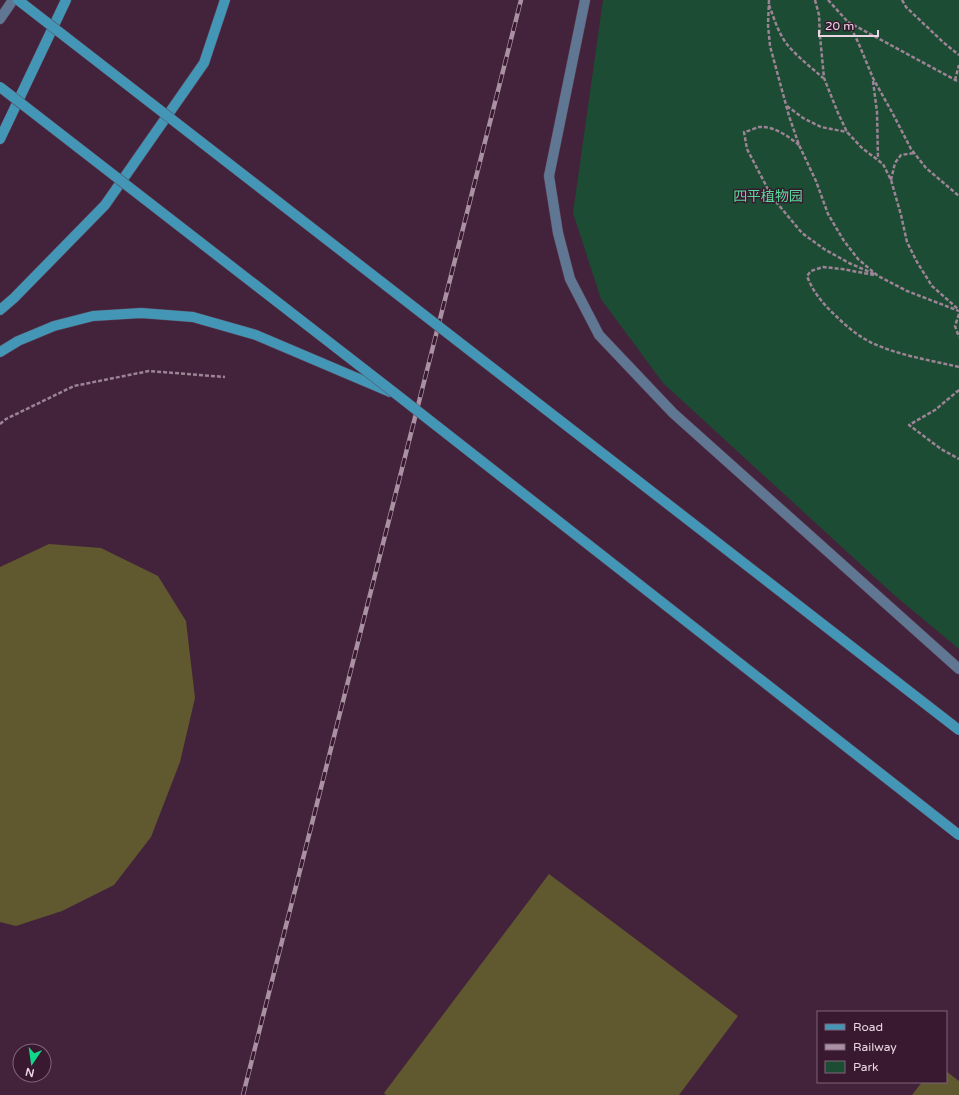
<svg xmlns="http://www.w3.org/2000/svg" width="959" height="1095" font-family="'Varela Round','Noto Sans SC',sans-serif">
	<rect width="100%" height="100%" fill="#43233b"/>
	<path fill="#1c4c33" d="M603,0H959V649L893,594L663,383L601,299L573,213Z"/>
	<path fill="#60582e" d="M49,544L101,548L158,576L186,621L195,698L180,762L151,837L114,885L62,911L16,926L0,922V567Z
		M549,874L738,1016L679,1095H386L384,1093Z
		M946,1071L959,1081V1095H912L922,1082H946Z"/>
	<g fill="none" stroke-linecap="round" stroke-linejoin="round">
		<defs>
			<path id="secondary" d="M585,0L549,176L558,233L570,279L599,335L673,413L959,669
				M0,19L13,0"/>
			<path id="primary" d="M0,139L66,0
				M0,310L14,298L105,205L204,63L225,0
				M0,352L18,341L54,326L93,316L141,313L193,317L256,335L390,392"/>
		</defs>
		<use href="#secondary" stroke="#5b4054" stroke-width="11"/>
		<use href="#primary" stroke="#5b4054" stroke-width="11"/>
		<path stroke="#9d8396" stroke-width="2.5" stroke-dasharray="4 2" stroke-linecap="butt" d="M769,0L768,25L770,46L789,116L799,145L816,181L828,214L844,241L858,259L878,276L907,291L959,311
			M815,0L819,15L820,36L824,78L838,113L847,132L862,148L883,164L891,180L901,215L907,242L917,262L932,286L958,309
			M828,0L848,22L858,42L873,78L893,114L911,149L926,168L959,196
			M902,0L906,7L943,42L959,55
			M769,5C774,18 778,32 786,43C796,56 811,67 823,78
			M848,22L959,82
			M955,80L959,65
			M873,81L877,112L878,159
			M787,106L803,118L821,127L847,132
			M799,145C788,136 774,126 759,127C755,128 749,131 744,132L747,149L772,197L802,233L824,249L849,263L874,274
			M891,180L895,163L901,155L914,153
			M874,275L842,269L823,267L811,271L807,276C813,292 823,304 836,316C846,326 857,335 870,342C897,355 929,360 959,367
			M959,314L955,326L959,337
			M959,390L935,410L909,425L941,449L959,459
			M0,424L6,419L74,386L149,371L225,377"/>
		<use href="#secondary" stroke="#607794" stroke-width="10"/>
		<use href="#primary" stroke="#4496b6" stroke-width="10"/>
		<defs>
			<path id="rail" d="M243,1095L521,0"/>
		</defs>
		<use href="#rail" stroke="#a990a2" stroke-width="4.5"/>
		<use href="#rail" stroke="#391930" stroke-width="3" stroke-dasharray="9" stroke-linecap="butt"/>
		<defs>
			<path id="primary-bridge" d="M18,0L959,730
				M0,87L396,394L959,835"/>
		</defs>
		<use href="#primary-bridge" stroke="#5b4054" stroke-width="11" stroke-linecap="butt"/>
		<use href="#primary-bridge" stroke="#4496b6" stroke-width="10"/>
	</g>
	<g text-anchor="middle" dominant-baseline="central" stroke-width="3" stroke-linejoin="round" paint-order="stroke">
		<g font-size="14" fill="#56dc99" stroke="#391930">
			<text x="768" y="196">四平植物园</text>
		</g>
	</g>
	<rect x="817" y="1011" width="130" height="72" fill="#391930" stroke="#806478"/>
	<rect x="825" y="1024" width="20" height="6" fill="#4496b6" stroke="#806478"/>
	<text x="853" y="1031" font-size="12" fill="#ead5e3">Road</text>
	<rect x="825" y="1044" width="20" height="6" fill="#a990a2" stroke="#806478"/>
	<text x="853" y="1051" font-size="12" fill="#ead5e3">Railway</text>
	<rect x="825" y="1061" width="20" height="12" fill="#1c4c33" stroke="#806478"/>
	<text x="853" y="1071" font-size="12" fill="#ead5e3">Park</text>
	<g transform="translate(32 1063) rotate(193)"><circle r="19" fill="#391930" stroke="#806478"/>
	<path d="M0-3L7 15L0 10L-7 15Z" fill="#11d98a"/>
	<text y="-6" font-size="11" font-weight="bold" text-anchor="middle" fill="#ead5e3">N</text>
	</g>
	<path d="M819 30v6h59v-6" fill="none" stroke="#ead5e3" stroke-width="2"/>
	<text x="825" y="30" font-size="12" fill="#ead5e3" stroke="#391930" stroke-width="3" paint-order="stroke">20 m</text>
</svg>
